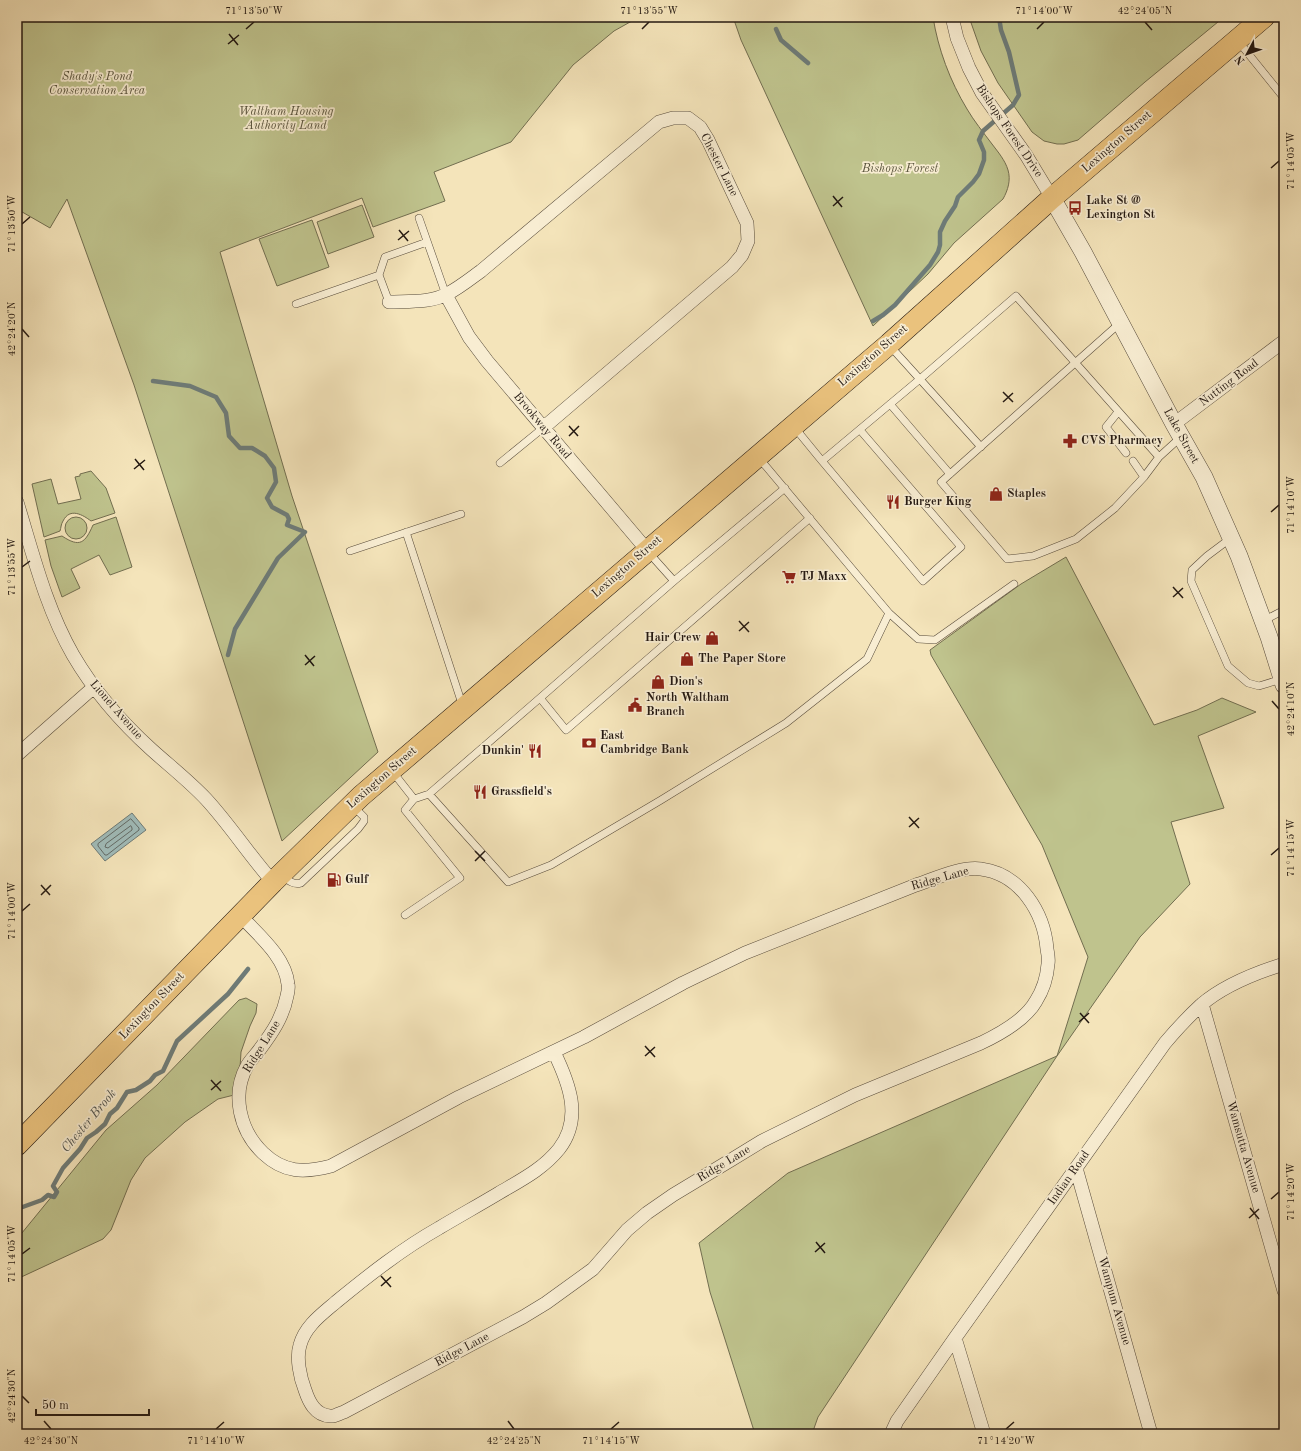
<svg xmlns="http://www.w3.org/2000/svg" width="1301" height="1451" font-family="'Old Standard TT',serif">
	<rect width="100%" height="100%" fill="#f4e4ba"/>
	<filter id="stains"><feTurbulence type="fractalNoise" baseFrequency=".005" numOctaves="4"/><feColorMatrix values="0 0 0 0 .2 0 0 0 0 .09 0 0 0 0 .02 0 0 0 .5 -.17"/></filter>
	<radialGradient id="worn" r=".72"><stop offset=".6" stop-color="#630" stop-opacity="0"/><stop offset="1" stop-color="#630" stop-opacity=".3"/></radialGradient>
	<path fill="#bfc38d" stroke="#726e50" d="M17,17H639L614,31L573,65L511,142L434,172L445,201L373,227L362,198L220,252L292,496L378,752L282,841L134,385L67,199L50,228L17,209Z
		M733,17H933C938,49 950,81 967,109C974,121 983,132 992,144C998,152 1005,160 1008,170C1011,180 1008,190 1003,199L954,243L928,274L873,326L741,40Z
		M969,17H1224L1145,82L1078,140L1064,144H1057L1044,141L1032,132L998,83L981,51Z
		M362,205L374,237L328,254L317,222Z
		M312,220L329,267L277,286L259,239Z
		M91,471L106,488L115,513L91,521C83,515 70,507 63,521C61,524 61,528 60,531L44,537L32,484L51,479L58,504L81,499L75,477L80,476V474Z
		M65 528a11 11 0 1 1 22 0a11 11 0 1 1-22 0Z
		M116,517L132,567L110,575L99,555L71,569L80,588L62,597L51,566L45,540L62,536C80,548 85,543 93,525Z
		M1066,557L1154,725L1197,710L1222,698L1256,712L1198,736L1224,808L1171,822L1190,884L1140,937L1057,1056L818,1417L812,1434H755L710,1292L699,1243L788,1173L1057,1056L1088,957L1042,845L931,655L930,650L1021,584Z
		M246,998L257,1004L256,1013L250,1026L241,1052L239,1084L234,1095L218,1099L185,1122L145,1158L131,1180L111,1230L103,1239L17,1279V1239L106,1130L157,1085L239,1000Z"/>
	<path fill="#a0bcba" stroke="#6e7b77" d="M132,813L146,830L105,861L91,844Z"/>
	<g fill="none" stroke-linecap="round" stroke-linejoin="round">
		<path stroke="#626a66" stroke-width="1" d="M131,819L139,828V830L107,855H105L98,846V844Z
			M131,826L132,828V830L108,848L105,847L106,844Z"/>
		<path stroke="#6e7b77" stroke-width="4.5" d="M776,29L781,40L808,63
			M873,321L883,315L895,305L930,265L938,252L940,245V232L945,221L955,206L958,197L973,182L979,174L984,160V152L979,140L983,131L1013,105L1019,95L1009,52L1001,30L999,17
			M153,381L190,386L216,397L226,413L229,436L240,448H252L265,456L274,468L276,482L267,498L272,507L287,515L289,519L287,525L305,532L278,558L235,629L228,655
			M17,1209L42,1200L48,1195L54,1197L57,1192L53,1186L63,1168L80,1149L87,1138L96,1132L105,1124L110,1114L117,1108L127,1092L136,1090L150,1081L155,1075L163,1071L177,1041L228,994L248,969"/>
		<defs>
			<path id="service" d="M1238,41L1284,98
				M419,218L446,295
				M379,275L389,302
				M296,304L379,275L385,257L427,242
				M1120,323L941,482L1007,559L1033,556L1076,539L1115,508L1144,477L1159,457L1181,437
				M890,346L981,447
				M890,404L950,474
				M1118,412L1106,427L1126,453
				M795,428L822,461L920,379L1016,296L1159,457
				M822,461L923,581L961,547L860,430
				M1133,461L1144,477
				M500,463L543,428
				M785,488L674,581L540,698L566,730L810,518
				M406,532L463,707
				M1231,538L1207,556L1192,570L1191,581L1228,666L1248,683L1259,686L1282,679
				M350,551L461,514
				M649,553L674,581
				M889,613L918,639L935,640L1014,584
				M1263,621L1284,610
				M392,771L414,799L429,794L508,882L551,865L661,800L786,723L867,659L889,613L759,458
				M429,794L540,698
				M282,875C288,880 292,885 301,883L358,829L364,821V817L353,806
				M405,915L460,878L405,810L414,799"/>
			<path id="minor" d="M952,17L957,38L969,68L982,93L1026,155L1052,198
				M446,295L469,337L487,361L647,550
				M389,302C407,301 431,303 447,294C459,288 470,279 481,271L659,122L673,118H688L700,127L708,140L747,223L748,241L742,255L732,267L543,428
				M1174,424L1284,341
				M17,502C33,554 46,608 73,655C94,691 122,723 152,750C171,767 190,782 206,799C230,825 249,855 273,882
				M17,755L94,687
				M240,915C258,935 285,956 288,984C289,988 288,992 287,996C283,1017 272,1033 260,1049C256,1055 250,1060 247,1066C231,1095 240,1131 263,1153C284,1173 304,1173 331,1166L459,1097L584,1037L683,983L745,953L916,885C934,879 962,866 981,869C1020,874 1044,912 1047,949C1048,954 1049,959 1048,964C1047,977 1043,990 1036,1001C1026,1019 1000,1034 981,1043L855,1095L762,1141L731,1160L673,1195L647,1213L627,1230L593,1269L546,1303L523,1317L344,1412C340,1413 334,1417 330,1416C315,1415 309,1402 305,1390C300,1377 296,1358 300,1345C305,1326 322,1314 336,1302C369,1275 402,1249 439,1228C459,1216 479,1205 499,1193C521,1180 543,1169 559,1149C583,1118 569,1083 554,1052
				M1202,1004L1284,1291
				M1076,1168L1151,1434
				M955,1338L984,1434
				M891,1434L897,1421L955,1338L1165,1043C1176,1030 1188,1017 1201,1005C1224,985 1255,973 1284,964"/>
			<path id="tertiary" d="M1052,198L1083,252L1174,424L1204,477L1239,556L1269,637L1284,685"/>
			<path id="primary" d="M17,1145L273,882L361,796L889,344L1052,198L1264,17"/>
		</defs>
		<use href="#service" stroke="#584c3c" stroke-width="8"/>
		<use href="#minor" stroke="#584c3c" stroke-width="14"/>
		<use href="#tertiary" stroke="#584c3c" stroke-width="18"/>
		<use href="#primary" stroke="#241912" stroke-width="22"/>
		<use href="#service" stroke="#f8edd2" stroke-width="7"/>
		<use href="#minor" stroke="#f8edd2" stroke-width="13"/>
		<use href="#tertiary" stroke="#f8edd2" stroke-width="17"/>
		<use href="#primary" stroke="#eac27d" stroke-width="21"/>
	</g>
	<path fill="none" stroke="#241912" stroke-width="1.5" d="M1145,22L1152,30M246,29L254,22M642,29L649,22M1037,29L1044,22M229,34L238,45M228,44L239,35M1271,168L1279,161M833,196L842,207M833,206L843,197M22,224L30,217M399,230L408,241M398,240L409,231M22,329L29,337M1003,392L1013,402M1003,402L1013,393M569,426L578,436M569,436L579,426M135,459L144,470M134,469L145,460M1271,512L1279,505M22,567L30,561M1173,587L1183,598M1173,597L1183,588M739,621L749,632M739,631L749,622M305,655L314,666M305,665L315,656M1272,701L1279,709M909,817L919,828M909,827L919,818M475,851L485,861M1271,855L1279,848M475,861L485,851M41,885L50,895M41,895L51,885M22,911L30,904M1080,1013L1089,1023M1079,1022L1089,1013M645,1046L655,1057M645,1056L655,1047M211,1080L221,1091M211,1090L221,1081M1271,1199L1279,1192M1250,1208L1259,1219M1249,1218L1259,1209M816,1242L825,1253M815,1252L825,1243M22,1254L30,1248M381,1276L391,1287M381,1286L391,1277M22,1396L29,1403M44,1421L51,1429M508,1421L514,1429M216,1429L224,1422M611,1429L619,1422M1006,1429L1014,1422"/>
	<defs>
		<symbol id="bus-bare" viewBox="-9 -9 18 18"><path d="M-5-6H5V4H4V6H2V4H-2V6H-4V4H-5ZM-3.5-4V0h7V-4ZM-3.5 1.2v1.5H-2V1.2ZM2 1.2v1.5H3.5V1.2Z" fill="#8f2418" stroke="#f8edd2" stroke-width="2.5" paint-order="stroke"/></symbol>
		<symbol id="pharmacy-bare" viewBox="-9 -9 18 18"><path d="M-2-6h4v4h4v4h-4v4h-4v-4h-4v-4h4Z" fill="#8f2418" stroke="#f8edd2" stroke-width="2.5" paint-order="stroke"/></symbol>
		<symbol id="shop-bare" viewBox="-9 -9 18 18"><path d="M-5-2.5h2.3a2.7 3.5 0 0 1 5.4 0H5L5.5 6h-11ZM-1.5-2.5h3a1.5 2.3 0 0 0-3 0Z" fill="#8f2418" stroke="#f8edd2" stroke-width="2.5" paint-order="stroke"/></symbol>
		<symbol id="restaurant-bare" viewBox="-9 -9 18 18"><path d="M-5-6h1v4h1v-4h1v4h1v-4h1v5L-1.5 .5V6h-2V.5L-5-1ZM5-6V6H3V1.5H1.5Q1.5-4 5-6Z" fill="#8f2418" stroke="#f8edd2" stroke-width="2.5" paint-order="stroke"/></symbol>
		<symbol id="supermarket-bare" viewBox="-9 -9 18 18"><path d="M-6-5.5h2.5l.6 2H6L4.5 2H-2.5L-4.4-4H-6ZM-1.5 3.2a1.3 1.3 0 1 0 .1 0ZM3 3.2a1.3 1.3 0 1 0 .1 0Z" fill="#8f2418" stroke="#f8edd2" stroke-width="2.5" paint-order="stroke"/></symbol>
		<symbol id="civic-bare" viewBox="-9 -9 18 18"><path d="M-.6-6.5H3V-4.5H.6V-3L4-1V1h2V6H-6V1h2V-1L-.6-3ZM-1.2 2.5V6h2.4V2.5Z" fill="#8f2418" stroke="#f8edd2" stroke-width="2.5" paint-order="stroke"/></symbol>
		<symbol id="bank-bare" viewBox="-9 -9 18 18"><path d="M-6-4H6V4H-6ZM0-2.3a2.3 2.3 0 1 0 0 4.6a2.3 2.3 0 1 0 0-4.6Z" fill="#8f2418" stroke="#f8edd2" stroke-width="2.5" paint-order="stroke"/></symbol>
		<symbol id="fuel-bare" viewBox="-9 -9 18 18"><path d="M-5.5-6h7V0h2V4h1.3V-2.5L3-4.5l.8-.8L6-3V5H2.5V1h-1V6h-7ZM-4.2-4.7v3.2H.2V-4.7Z" fill="#8f2418" stroke="#f8edd2" stroke-width="2.5" paint-order="stroke"/></symbol>
	</defs>
	<g fill-rule="evenodd">
		<use href="#bus-bare" x="1065" y="198" width="20" height="20"/>
		<use href="#pharmacy-bare" x="1060" y="431" width="20" height="20"/>
		<use href="#shop-bare" x="986" y="484" width="20" height="20"/>
		<use href="#restaurant-bare" x="883" y="492" width="20" height="20"/>
		<use href="#supermarket-bare" x="779" y="567" width="20" height="20"/>
		<use href="#shop-bare" x="702" y="628" width="20" height="20"/>
		<use href="#shop-bare" x="677" y="649" width="20" height="20"/>
		<use href="#shop-bare" x="648" y="672" width="20" height="20"/>
		<use href="#civic-bare" x="625" y="695" width="20" height="20"/>
		<use href="#bank-bare" x="579" y="733" width="20" height="20"/>
		<use href="#restaurant-bare" x="525" y="741" width="20" height="20"/>
		<use href="#restaurant-bare" x="470" y="782" width="20" height="20"/>
		<use href="#fuel-bare" x="324" y="870" width="20" height="20"/>
	</g>
	<g text-anchor="middle" dominant-baseline="central" stroke-width="3.5" stroke-linejoin="round" paint-order="stroke">
		<g font-size="12" font-style="italic" fill="#5a543d" stroke="#f8edd2">
			<text x="97" y="77">Shady's Pond<tspan x="97" dy="14">Conservation Area</tspan></text>
			<text x="286" y="112">Waltham Housing<tspan x="286" dy="14">Authority Land</tspan></text>
			<text x="900" y="169">Bishops Forest</text>
		</g>
		<g font-size="12" fill="#241912" stroke="#f8edd2">
			<text transform="translate(1009 131) rotate(56)">Bishops Forest Drive</text>
			<text transform="translate(1117 142) rotate(-41)">Lexington Street</text>
			<text transform="translate(719 165) rotate(63)">Chester Lane</text>
			<text transform="translate(873 356) rotate(-41)">Lexington Street</text>
			<text transform="translate(1229 383) rotate(-37)">Nutting Road</text>
			<text transform="translate(542 426) rotate(50)">Brookway Road</text>
			<text transform="translate(1181 436) rotate(61)">Lake Street</text>
			<text transform="translate(627 567) rotate(-41)">Lexington Street</text>
			<text transform="translate(116 710) rotate(49)">Lionel Avenue</text>
			<text transform="translate(382 778) rotate(-41)">Lexington Street</text>
			<text transform="translate(940 879) rotate(-16)">Ridge Lane</text>
			<text transform="translate(152 1006) rotate(-46)">Lexington Street</text>
			<text transform="translate(262 1047) rotate(-58)">Ridge Lane</text>
			<text transform="translate(1243 1147) rotate(74)">Wamsutta Avenue</text>
			<text transform="translate(724 1164) rotate(-31)">Ridge Lane</text>
			<text transform="translate(1069 1178) rotate(-55)">Indian Road</text>
			<text transform="translate(1114 1301) rotate(74)">Wampum Avenue</text>
			<text transform="translate(462 1350) rotate(-28)">Ridge Lane</text>
		</g>
		<g font-size="12" font-weight="bold" fill="#241912" stroke="#f8edd2" text-anchor="start">
			<text x="1086" y="201">Lake St @<tspan x="1086" dy="14">Lexington St</tspan></text>
			<text x="1081" y="441">CVS Pharmacy</text>
			<text x="1007" y="494">Staples</text>
			<text x="904" y="502">Burger King</text>
			<text x="800" y="577">TJ Maxx</text>
			<text x="701" y="638" text-anchor="end">Hair Crew</text>
			<text x="698" y="659">The Paper Store</text>
			<text x="669" y="682">Dion's</text>
			<text x="646" y="698">North Waltham<tspan x="646" dy="14">Branch</tspan></text>
			<text x="600" y="736">East<tspan x="600" dy="14">Cambridge Bank</tspan></text>
			<text x="524" y="751" text-anchor="end">Dunkin'</text>
			<text x="491" y="792">Grassfield's</text>
			<text x="345" y="880">Gulf</text>
		</g>
		<g font-size="13" font-style="italic" fill="#4f524d" stroke="#f8edd2">
			<text transform="translate(89 1121) rotate(-50)">Chester Brook</text>
		</g>
	</g>
	<rect width="1301" height="1451" fill="none" stroke="#f4e4ba" stroke-width="44"/>
	<g transform="translate(1247 54) rotate(229)" stroke="#f8edd2" stroke-width="3" paint-order="stroke">
	<path d="M0-3L7 15L0 10L-7 15Z" fill="#241912"/>
	<text y="-6" font-size="11" font-weight="bold" text-anchor="middle" fill="#241912">N</text>
	</g>
	<path d="M36 1409v6h113v-6" fill="none" stroke="#241912" stroke-width="2"/>
	<text x="42" y="1409" font-size="12" fill="#241912" stroke="#f8edd2" stroke-width="3" paint-order="stroke">50 m</text>
	<rect x="22" y="22" width="1257" height="1407" fill="none" stroke="#241912" stroke-width="1.5"/>
	<g font-size="10" text-anchor="middle" fill="#241912">
		<text x="254" y="14">71°13'50"W</text>
		<text x="649" y="14">71°13'55"W</text>
		<text x="1044" y="14">71°14'00"W</text>
		<text x="1145" y="14">42°24'05"N</text>
		<text transform="translate(1290 161) rotate(-90)" y="4">71°14'05"W</text>
		<text transform="translate(11 224) rotate(-90)" y="4">71°13'50"W</text>
		<text transform="translate(11 329) rotate(-90)" y="4">42°24'20"N</text>
		<text transform="translate(1290 505) rotate(-90)" y="4">71°14'10"W</text>
		<text transform="translate(11 567) rotate(-90)" y="4">71°13'55"W</text>
		<text transform="translate(1290 709) rotate(-90)" y="4">42°24'10"N</text>
		<text transform="translate(1290 848) rotate(-90)" y="4">71°14'15"W</text>
		<text transform="translate(11 911) rotate(-90)" y="4">71°14'00"W</text>
		<text transform="translate(1290 1192) rotate(-90)" y="4">71°14'20"W</text>
		<text transform="translate(11 1254) rotate(-90)" y="4">71°14'05"W</text>
		<text transform="translate(11 1396) rotate(-90)" y="4">42°24'30"N</text>
		<text x="51" y="1444">42°24'30"N</text>
		<text x="216" y="1444">71°14'10"W</text>
		<text x="514" y="1444">42°24'25"N</text>
		<text x="611" y="1444">71°14'15"W</text>
		<text x="1006" y="1444">71°14'20"W</text>
	</g>
	<rect width="100%" height="100%" filter="url(#stains)"/>
	<rect width="100%" height="100%" fill="url(#worn)"/>
</svg>
